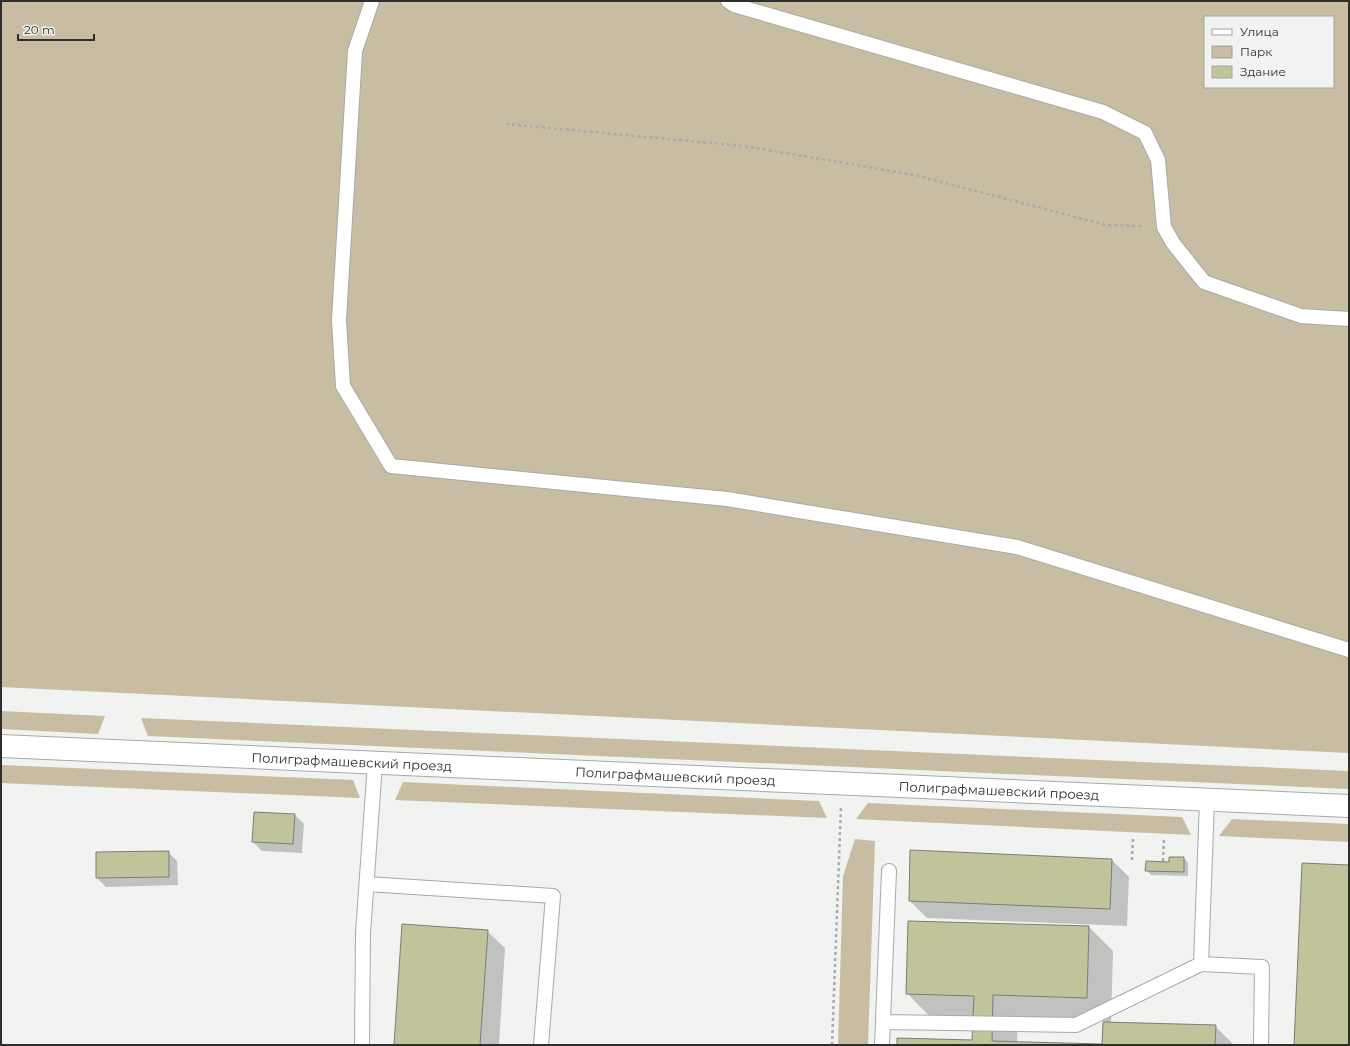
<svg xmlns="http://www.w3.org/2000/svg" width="1350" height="1046" font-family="Montserrat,sans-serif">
	<rect width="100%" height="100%" fill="#f0f3ef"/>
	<path fill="#c8bda3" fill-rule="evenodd" d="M1,1H1349V753L1,687ZM1205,17H1333V87H1205Z
		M1,711L105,716L98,734L1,729Z
		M141,718L1349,771V789L148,736Z
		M1,765L353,780L360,798L1,783Z
		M403,782L819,801L827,818L395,800Z
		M868,803L1182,817L1191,835L856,819Z
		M1232,819L1349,824V842L1219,836Z
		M855,839L875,841L868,1045H838L843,876Z"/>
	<path fill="#0003" fill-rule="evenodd" d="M295,815L304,824L302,853L262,851L253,842Z
		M168,852L177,861L178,885L106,887L97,878Z
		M1184,858L1188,863V876L1151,875L1146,870Z
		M1112,860L1129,877L1127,926L927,918L910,901Z
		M1089,927L1113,951L1111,1023L1215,1026L1234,1045H898L973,1041L974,1019L931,1018L907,993ZM1018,1019L1104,1021L1103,1045L1017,1042Z
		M487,931L505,948L499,1045H395Z"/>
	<path fill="#c1c49a" stroke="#7c7d78" d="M254,812L295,814L293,844L252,842Z
		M910,850L1112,859L1110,909L909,901Z
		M169,851V877L96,878V852Z
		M1169,857H1184V872L1145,871L1146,861L1169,862Z
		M1302,863L1349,865V1045H1294Z
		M908,921L1089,926L1087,998L993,995L992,1041L1102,1044L1103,1022L1216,1025L1215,1045H897V1038L972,1040L974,996L906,994Z
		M402,924L488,930L480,1045H394Z"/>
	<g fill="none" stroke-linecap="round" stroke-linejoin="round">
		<defs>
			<path id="lane" d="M372,1L355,51L339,320L343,386L391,466L727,499L1017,547L1349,650
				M728,1L734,5L1103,112L1145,133L1158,160L1164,227L1173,243L1204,282L1301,316L1349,319
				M1207,800L1201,964L1262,967L1261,1045
				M367,884L553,896L541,1045
				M883,1022L1076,1025L1201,964
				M362,1045L363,933L375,763
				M882,1045L889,871"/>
			<g id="street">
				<path id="s1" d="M1,746L1349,806"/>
			</g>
		</defs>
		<use href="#lane" stroke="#a7aaa6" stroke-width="16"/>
		<use href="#street" stroke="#a7aaa6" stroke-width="24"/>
		<path stroke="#aaaca9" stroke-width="2.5" stroke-dasharray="3 3" stroke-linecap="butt" d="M506,124L744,146L915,175L1106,225L1144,226
			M1132,860L1133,838
			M1163,861L1164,839
			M832,1045L841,806"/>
		<use href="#lane" stroke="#fff" stroke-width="14"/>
		<use href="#street" stroke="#fff" stroke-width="22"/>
	</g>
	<g text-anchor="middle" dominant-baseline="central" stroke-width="3.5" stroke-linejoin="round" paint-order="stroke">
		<g font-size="13" fill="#2e2f2d" stroke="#f0f3ef">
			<text stroke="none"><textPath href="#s1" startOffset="351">Полиграфмашевский проезд</textPath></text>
			<text stroke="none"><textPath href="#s1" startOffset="675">Полиграфмашевский проезд</textPath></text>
			<text stroke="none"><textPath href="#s1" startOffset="999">Полиграфмашевский проезд</textPath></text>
		</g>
	</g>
	<rect width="1350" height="1046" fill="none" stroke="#2e2f2d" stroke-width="4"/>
	<rect x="1204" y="16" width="130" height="72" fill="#f0f3ef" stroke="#a2a5a1"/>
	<rect x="1212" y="29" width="20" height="6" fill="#ffffff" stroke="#a2a5a1"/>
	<text x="1240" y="36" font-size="12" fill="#2e2f2d">Улица</text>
	<rect x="1212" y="46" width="20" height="12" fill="#c8bda3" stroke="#a2a5a1"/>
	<text x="1240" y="56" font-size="12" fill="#2e2f2d">Парк</text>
	<rect x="1212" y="66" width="20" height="12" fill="#c1c49a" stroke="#a2a5a1"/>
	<text x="1240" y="76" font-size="12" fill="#2e2f2d">Здание</text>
	<path d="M18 34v6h76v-6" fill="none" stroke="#2e2f2d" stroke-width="2"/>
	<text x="24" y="34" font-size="12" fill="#2e2f2d" stroke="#f0f3ef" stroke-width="3" paint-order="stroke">20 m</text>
</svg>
